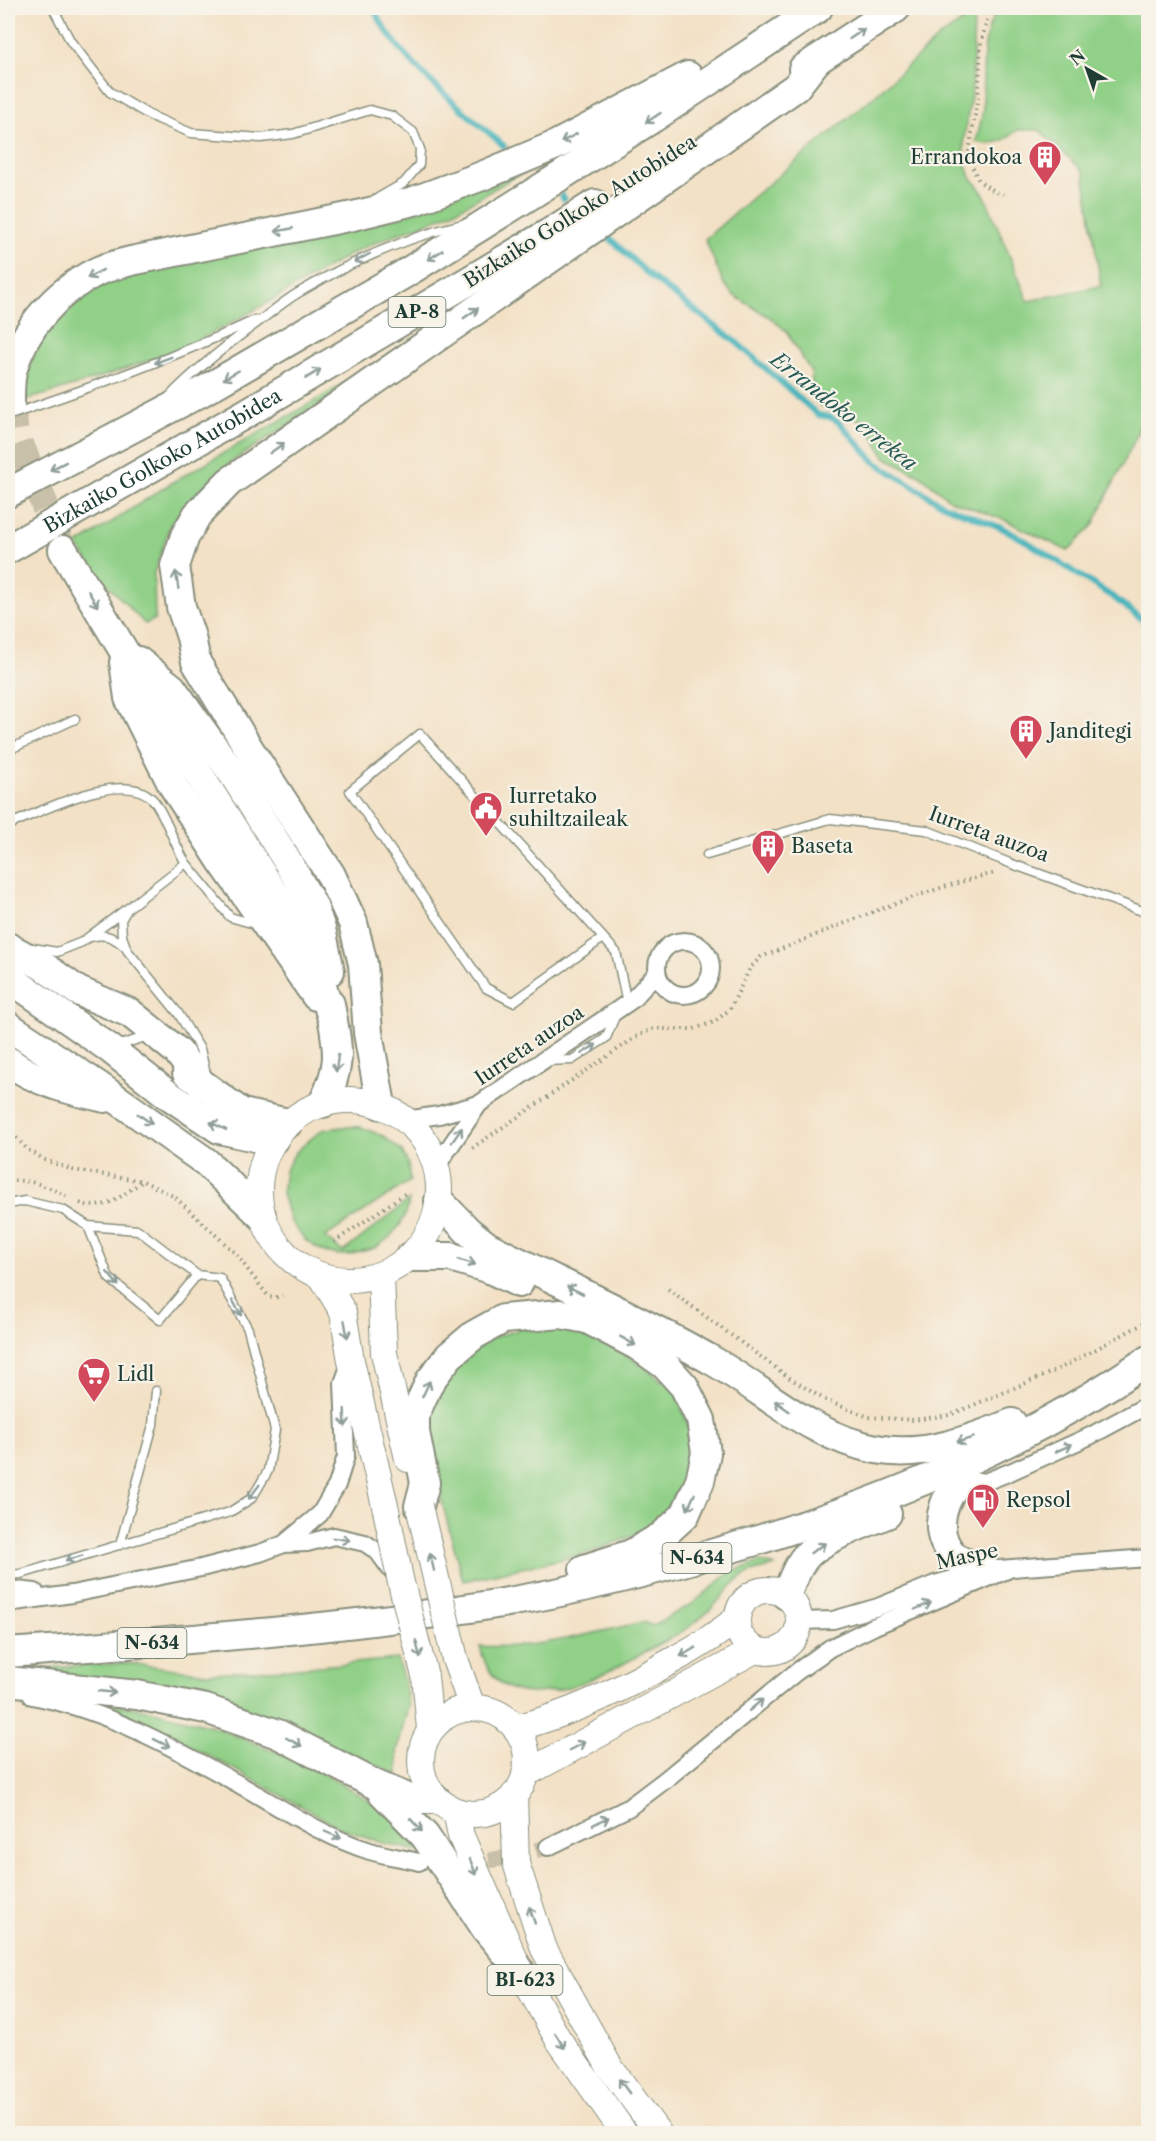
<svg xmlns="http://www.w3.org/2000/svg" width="1156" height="2141" font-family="'Libre Caslon Text',serif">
	<rect width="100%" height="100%" fill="#f7f3e8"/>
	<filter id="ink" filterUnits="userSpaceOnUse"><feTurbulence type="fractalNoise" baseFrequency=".0167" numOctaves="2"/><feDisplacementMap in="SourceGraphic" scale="12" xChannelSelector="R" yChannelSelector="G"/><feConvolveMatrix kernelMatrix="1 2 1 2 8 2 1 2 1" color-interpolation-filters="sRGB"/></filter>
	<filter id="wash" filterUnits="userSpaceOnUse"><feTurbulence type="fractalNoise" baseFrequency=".008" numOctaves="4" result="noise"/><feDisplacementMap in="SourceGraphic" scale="24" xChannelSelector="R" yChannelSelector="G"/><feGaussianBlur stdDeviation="1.35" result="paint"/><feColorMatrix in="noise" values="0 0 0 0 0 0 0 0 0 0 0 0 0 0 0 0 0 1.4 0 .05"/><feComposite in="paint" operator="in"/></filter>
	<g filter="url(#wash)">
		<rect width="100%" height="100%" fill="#f3e1c6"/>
		<path fill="#90d087" stroke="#58865e" stroke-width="1.5" d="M999,8H1148V399L1136,437L1093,525L1068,551L1005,520L950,500L921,476L885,457L864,421L833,412L817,403L813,390L811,372L787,332L771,318L733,295L723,282L705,239L753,197L872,98L939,37L974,14L972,89L964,140V158L969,174L985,196L1028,301L1101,286L1084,172L1039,130H1018L1002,141L986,144L976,142C979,129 983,117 983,104C984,73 979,34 999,8Z
			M537,163C507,181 478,200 446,215C415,229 383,237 353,253C300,283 249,316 194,342C140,366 82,384 26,400V376L38,345L56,318L87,292L130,274Z
			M400,352L231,462L197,493L171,524L154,573L155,619L145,624L100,577L77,545L171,483Z
			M342,1127H361L383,1136L402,1151L408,1164L410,1181L325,1237L343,1252L409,1200L407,1211L400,1225L389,1238L375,1248L348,1255H339L324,1252L306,1241L290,1221L282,1193L285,1171L295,1153L308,1141L322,1130Z
			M548,1325L585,1331L609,1342L675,1390L689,1428V1455L683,1481L665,1512L642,1532L589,1553L463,1581L425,1438L424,1411L439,1381L489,1339L523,1328Z
			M760,1562L776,1566C766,1568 754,1570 745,1575C735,1580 729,1589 722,1597C714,1606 705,1615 696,1622C683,1633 666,1640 652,1648C605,1675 499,1735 480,1646C535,1650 590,1633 644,1622L652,1626L692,1604L732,1571Z
			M397,1659L405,1685L408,1706L397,1752L398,1775L313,1737L9,1670L126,1663L209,1673L287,1669Z
			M80,1699L154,1711L212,1726L269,1749L323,1773L382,1808L422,1852L379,1842L339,1827L219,1761L159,1731Z"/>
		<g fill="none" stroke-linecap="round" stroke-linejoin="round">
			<path stroke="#44b4bc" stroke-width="6" d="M373,8C400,62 459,106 504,146
				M562,196L564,199
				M603,232L651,277L736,342L818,415L830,417L840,423L875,462L943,505L1000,527L1026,541L1113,597L1148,624"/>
		</g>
	</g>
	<g filter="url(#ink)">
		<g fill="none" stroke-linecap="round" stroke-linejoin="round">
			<path stroke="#c9c0a9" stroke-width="16" stroke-dasharray="16 8" stroke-linecap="butt" d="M465,1863C494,1861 520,1855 548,1847"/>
			<path stroke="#c9c0a9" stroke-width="28" stroke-dasharray="28 14" stroke-linecap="butt" d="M10,403L15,432L61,545"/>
			<defs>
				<path id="lane" d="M53,8L71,42L110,92L149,115L191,133L261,138L293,134L370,110L392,116L413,132L420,149L419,165L404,183L378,198
					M170,396C194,371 222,349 250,328C266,317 281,303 298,293C350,262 404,238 463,224
					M13,414C95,386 176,357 255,320
					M8,750L75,719
					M8,825C41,812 126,766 154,801C166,816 174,845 186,863L128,908L121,920L122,936L127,950L178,1013L200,1049L206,1074
					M707,855L830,819L926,830L1012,864L1148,913
					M186,863L230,917L258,925
					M91,937C105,933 114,937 125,947
					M603,938L513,1002L486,988L350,791L420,734L616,952L627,1003
					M33,948L57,952L82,942L125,910
					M117,1046L142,1038H151
					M546,1061L572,1060L606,1038L616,1014
					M8,1204L25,1201L63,1210L88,1226L138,1230L197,1275L160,1320L109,1278L88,1226
					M120,1545L153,1425L156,1391
					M8,1575L21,1574L230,1512L252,1498L268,1471L275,1430L248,1329L220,1278L197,1275"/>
				<path id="street" d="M657 968a27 27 0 1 1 54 0a27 27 0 1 1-54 0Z
					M406,1120L439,1115L479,1104L632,1000L657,973
					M436,1167L479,1104
					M971,1480L985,1482L1010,1472L1090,1436L1148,1405
					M284,1544L320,1514L337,1485L346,1456L343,1383L350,1364
					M8,1589L35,1592
					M8,1603L72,1594L201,1568L260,1553L284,1544L307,1543L334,1536L365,1543L378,1552L397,1578
					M800,1621L833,1620L878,1607L935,1584L986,1570L1148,1558
					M32,1696C112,1711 186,1754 256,1794C292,1815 329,1838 370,1851C386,1856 403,1858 419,1862
					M548,1847L628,1808L665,1780L795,1673L830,1648L875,1626L1012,1568"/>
				<path id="primary" d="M259 1190a90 90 0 1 1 180 0a90 90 0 1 1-180 0Z
					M381,1275L384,1353L408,1459
					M322,1277L343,1312L351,1361L386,1510
					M737 1621a31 31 0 1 1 62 0a31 31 0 1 1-62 0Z
					M455,1659L472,1707
					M425,1676L430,1729
					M421 1761a53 53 0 1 1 106 0a53 53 0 1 1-106 0Z
					M516,1728C573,1713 624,1688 675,1659C697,1647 717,1635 736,1619
					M525,1774L755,1650
					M514,1795L516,1863L544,1949L609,2066L659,2134
					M456,1811L461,1836L519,1969L558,2039L625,2134"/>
				<g id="highway">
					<path d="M803,69L896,8"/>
					<path d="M10,403C10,393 10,381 12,371C24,328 56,292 96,272C106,267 120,264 131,261L353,216L414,201L482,176L556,145L688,76"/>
					<path d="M8,493L203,391L406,273L653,118L818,8"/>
					<path id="s1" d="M8,549L245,414L551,232L595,204"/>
					<path d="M63,550L178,741L312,954L333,1021"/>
					<path d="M138,661L172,688L235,777L288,862L313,906L321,929L330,971"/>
					<path d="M124,662L129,698L172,784L221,860L316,996"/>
					<path d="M8,947L43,966L78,991L130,1013L178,1052L202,1085"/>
					<path d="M8,977L109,1048L167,1094L219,1129L255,1137L274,1139"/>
					<path d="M8,1026L97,1085L206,1162L261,1215"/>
					<path d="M8,1061C37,1083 70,1090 105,1098"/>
					<path d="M187,1073L242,1113L288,1123"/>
					<path d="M323,1103C344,1062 337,1046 330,1004"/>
					<path d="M381,1105L368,1033L363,964L353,923L331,875L251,752L196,662L191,637L181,607L175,566L185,536L197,515L229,482L796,87L817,60"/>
					<path d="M439,1201L468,1231L487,1246C562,1284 640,1319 713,1361C768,1393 812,1437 876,1449C922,1458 970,1440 1012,1423"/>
					<path d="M410,1257H451L490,1269L519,1283"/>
					<path d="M954,1487C939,1509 934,1537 955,1557C962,1563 976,1566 986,1570"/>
					<path d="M419,1506L425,1483L415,1432V1414L430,1381L449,1356L474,1335L503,1319L561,1314L587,1319L638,1346L665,1365L684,1386L701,1420L706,1453L700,1481L685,1515L662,1536L631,1554L584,1569"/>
					<path d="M786,1595C792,1582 797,1565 808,1554C825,1538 865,1523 887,1514"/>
					<path d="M8,1653C171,1641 334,1630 496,1604C583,1590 669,1567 752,1542C894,1498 1025,1444 1148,1360"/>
					<path d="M8,1681L137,1695L206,1709L278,1734L374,1784L410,1799H436"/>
					<path d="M382,1792L425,1836L486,1929L519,1969"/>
				</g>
			</defs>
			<use href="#lane" stroke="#898f7d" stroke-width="11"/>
			<use href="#street" stroke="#898f7d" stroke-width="20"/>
			<use href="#primary" stroke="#898f7d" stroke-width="28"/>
			<use href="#highway" stroke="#898f7d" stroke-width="32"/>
			<path stroke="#898f7d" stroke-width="4" stroke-dasharray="1.5 4.5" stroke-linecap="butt" d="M990,8L981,44L978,98L969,151L970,162L979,181L989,188L1003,195
				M8,1129L28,1150L45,1160L73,1170L143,1181L175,1197L234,1252L269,1297L275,1298L282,1295
				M472,1148L639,1035L653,1029H694L714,1022L730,1009L750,968L761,957C838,927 915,891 996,873
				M8,1181C29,1179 46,1185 66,1196
				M80,1203C105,1213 123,1194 143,1181
				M334,1242L406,1193
				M668,1289L791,1379L827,1401L869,1417L914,1420L950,1415L1057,1370L1148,1321"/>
			<use href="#lane" stroke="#fff" stroke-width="8"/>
			<use href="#street" stroke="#fff" stroke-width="16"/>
			<use href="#primary" stroke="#fff" stroke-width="26"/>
			<use href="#highway" stroke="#fff" stroke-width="28"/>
			<defs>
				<path id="primary-bridge" d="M419,1506L455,1659
					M386,1510L401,1583L425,1676"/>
			</defs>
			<use href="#primary-bridge" stroke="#898f7d" stroke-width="28" stroke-linecap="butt"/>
			<use href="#primary-bridge" stroke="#fff" stroke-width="26"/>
		</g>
		<defs><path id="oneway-shaft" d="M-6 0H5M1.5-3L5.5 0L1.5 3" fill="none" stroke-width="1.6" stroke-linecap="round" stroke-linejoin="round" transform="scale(1.5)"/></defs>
		<g stroke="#8f9e9a">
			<use href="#oneway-shaft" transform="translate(857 34) rotate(-34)"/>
			<use href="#oneway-shaft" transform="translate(653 118) rotate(147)"/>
			<use href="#oneway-shaft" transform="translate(569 138) rotate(152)"/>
			<use href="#oneway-shaft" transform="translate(284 230) rotate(169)"/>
			<use href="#oneway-shaft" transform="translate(435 255) rotate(148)"/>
			<use href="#oneway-shaft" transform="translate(362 258) rotate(152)"/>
			<use href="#oneway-shaft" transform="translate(95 274) rotate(153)"/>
			<use href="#oneway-shaft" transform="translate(471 313) rotate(-35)"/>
			<use href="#oneway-shaft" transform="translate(163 360) rotate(159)"/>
			<use href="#oneway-shaft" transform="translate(313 374) rotate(-31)"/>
			<use href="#oneway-shaft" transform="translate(231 375) rotate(150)"/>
			<use href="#oneway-shaft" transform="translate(277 448) rotate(-35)"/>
			<use href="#oneway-shaft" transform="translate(58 466) rotate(153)"/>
			<use href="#oneway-shaft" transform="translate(177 580) rotate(-99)"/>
			<use href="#oneway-shaft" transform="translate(93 599) rotate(59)"/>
			<use href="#oneway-shaft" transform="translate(589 1049) rotate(-32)"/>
			<use href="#oneway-shaft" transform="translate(337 1063) rotate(97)"/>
			<use href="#oneway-shaft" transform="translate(145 1119) rotate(35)"/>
			<use href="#oneway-shaft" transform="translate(218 1126) rotate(-154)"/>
			<use href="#oneway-shaft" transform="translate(457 1135) rotate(-55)"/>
			<use href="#oneway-shaft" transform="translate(467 1262) rotate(16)"/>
			<use href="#oneway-shaft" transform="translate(113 1279) rotate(50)"/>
			<use href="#oneway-shaft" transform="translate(575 1290) rotate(-154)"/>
			<use href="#oneway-shaft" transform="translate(237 1308) rotate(61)"/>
			<use href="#oneway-shaft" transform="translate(346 1329) rotate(80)"/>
			<use href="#oneway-shaft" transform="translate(628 1341) rotate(29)"/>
			<use href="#oneway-shaft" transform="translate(426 1389) rotate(-65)"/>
			<use href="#oneway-shaft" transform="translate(782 1406) rotate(-145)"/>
			<use href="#oneway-shaft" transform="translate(345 1418) rotate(88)"/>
			<use href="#oneway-shaft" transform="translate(965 1440) rotate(163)"/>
			<use href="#oneway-shaft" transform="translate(1064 1448) rotate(-24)"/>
			<use href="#oneway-shaft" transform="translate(254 1492) rotate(127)"/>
			<use href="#oneway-shaft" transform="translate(691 1502) rotate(114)"/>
			<use href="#oneway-shaft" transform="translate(341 1539) rotate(9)"/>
			<use href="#oneway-shaft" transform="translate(818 1548) rotate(-34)"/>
			<use href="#oneway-shaft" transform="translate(74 1558) rotate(164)"/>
			<use href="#oneway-shaft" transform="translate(432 1562) rotate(-103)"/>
			<use href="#oneway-shaft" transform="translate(923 1606) rotate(-23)"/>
			<use href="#oneway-shaft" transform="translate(418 1649) rotate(76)"/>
			<use href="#oneway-shaft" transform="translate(688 1652) rotate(150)"/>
			<use href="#oneway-shaft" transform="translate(107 1692) rotate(6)"/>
			<use href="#oneway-shaft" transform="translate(756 1705) rotate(-40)"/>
			<use href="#oneway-shaft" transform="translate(294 1742) rotate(28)"/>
			<use href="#oneway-shaft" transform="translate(162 1743) rotate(26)"/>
			<use href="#oneway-shaft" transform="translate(577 1746) rotate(-28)"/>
			<use href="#oneway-shaft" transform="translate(601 1821) rotate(-26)"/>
			<use href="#oneway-shaft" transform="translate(416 1825) rotate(47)"/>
			<use href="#oneway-shaft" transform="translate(333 1835) rotate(23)"/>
			<use href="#oneway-shaft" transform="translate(473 1867) rotate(68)"/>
			<use href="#oneway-shaft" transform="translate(532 1915) rotate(-109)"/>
			<use href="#oneway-shaft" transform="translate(560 2041) rotate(57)"/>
			<use href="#oneway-shaft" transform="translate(624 2086) rotate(-126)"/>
		</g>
	</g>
	<defs>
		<symbol id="building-pin" viewBox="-11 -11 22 30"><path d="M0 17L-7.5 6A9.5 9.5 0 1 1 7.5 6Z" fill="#d1495b" stroke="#f7f3e8"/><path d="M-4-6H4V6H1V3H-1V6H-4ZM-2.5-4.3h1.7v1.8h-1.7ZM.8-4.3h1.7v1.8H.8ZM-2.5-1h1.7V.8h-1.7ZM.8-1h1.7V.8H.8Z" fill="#fff"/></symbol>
		<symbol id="civic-pin" viewBox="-11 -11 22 30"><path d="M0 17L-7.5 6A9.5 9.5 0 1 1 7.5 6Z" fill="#d1495b" stroke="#f7f3e8"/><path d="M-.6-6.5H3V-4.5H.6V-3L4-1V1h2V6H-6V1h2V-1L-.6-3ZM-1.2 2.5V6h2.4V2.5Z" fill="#fff"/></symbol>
		<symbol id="supermarket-pin" viewBox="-11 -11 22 30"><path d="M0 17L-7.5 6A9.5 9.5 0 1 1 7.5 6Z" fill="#d1495b" stroke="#f7f3e8"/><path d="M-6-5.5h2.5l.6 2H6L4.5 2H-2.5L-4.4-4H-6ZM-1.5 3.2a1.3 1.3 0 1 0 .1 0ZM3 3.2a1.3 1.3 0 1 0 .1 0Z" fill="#fff"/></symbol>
		<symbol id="fuel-pin" viewBox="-11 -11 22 30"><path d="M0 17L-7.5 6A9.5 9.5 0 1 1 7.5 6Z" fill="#d1495b" stroke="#f7f3e8"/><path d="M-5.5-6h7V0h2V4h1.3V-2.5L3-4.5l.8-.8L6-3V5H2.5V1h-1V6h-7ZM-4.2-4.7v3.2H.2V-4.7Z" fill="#fff"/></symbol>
	</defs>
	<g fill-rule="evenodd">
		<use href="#building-pin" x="1026" y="138" width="38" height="52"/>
		<use href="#building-pin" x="1007" y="712" width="38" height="52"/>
		<use href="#civic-pin" x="467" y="789" width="38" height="52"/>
		<use href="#building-pin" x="749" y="827" width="38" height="52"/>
		<use href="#supermarket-pin" x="75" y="1355" width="38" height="52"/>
		<use href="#fuel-pin" x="964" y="1481" width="38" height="52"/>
	</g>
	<g text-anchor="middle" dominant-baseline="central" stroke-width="4.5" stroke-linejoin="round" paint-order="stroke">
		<g fill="#f7f3e8" stroke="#60746a" stroke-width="1.5">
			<rect x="388.5" y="297" width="57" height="30" rx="4.5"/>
			<rect x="662.5" y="1543" width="69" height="30" rx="4.5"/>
			<rect x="117.5" y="1628" width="69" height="30" rx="4.5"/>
			<rect x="487.5" y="1965" width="75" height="30" rx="4.5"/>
		</g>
		<g font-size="18" font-weight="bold" fill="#1f3d34">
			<text x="417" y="312">AP-8</text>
			<text x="697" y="1558">N-634</text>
			<text x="152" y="1643">N-634</text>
			<text x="525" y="1980">BI-623</text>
		</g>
		<g font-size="20" fill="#1f3d34" stroke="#f7f3e8" text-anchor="start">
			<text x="1022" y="157" text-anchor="end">Errandokoa</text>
			<text x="1049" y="731">Janditegi</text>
			<text x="509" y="796">Iurretako<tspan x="509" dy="23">suhiltzaileak</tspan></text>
			<text x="791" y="846">Baseta</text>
			<text x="117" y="1374">Lidl</text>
			<text x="1006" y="1500">Repsol</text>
		</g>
		<g font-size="20" fill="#1f3d34" stroke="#f7f3e8">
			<text transform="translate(580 211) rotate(-32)">Bizkaiko Golkoko Autobidea</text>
			<text stroke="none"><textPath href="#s1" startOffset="178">Bizkaiko Golkoko Autobidea</textPath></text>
			<text transform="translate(989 834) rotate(20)">Iurreta auzoa</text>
			<text transform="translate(529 1045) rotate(-34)">Iurreta auzoa</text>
			<text transform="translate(967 1556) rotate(-12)">Maspe</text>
		</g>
		<g font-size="21" font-style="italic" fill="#285b56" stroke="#f7f3e8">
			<text transform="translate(844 411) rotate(38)">Errandoko errekea</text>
		</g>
	</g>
	<rect width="1156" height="2141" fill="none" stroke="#f7f3e8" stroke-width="30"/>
	<g transform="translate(1087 69) rotate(320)" stroke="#f7f3e8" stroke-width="4.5" paint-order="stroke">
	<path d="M0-4.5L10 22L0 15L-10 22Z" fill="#1f3d34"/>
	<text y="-9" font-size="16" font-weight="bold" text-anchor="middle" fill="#1f3d34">N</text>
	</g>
</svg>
